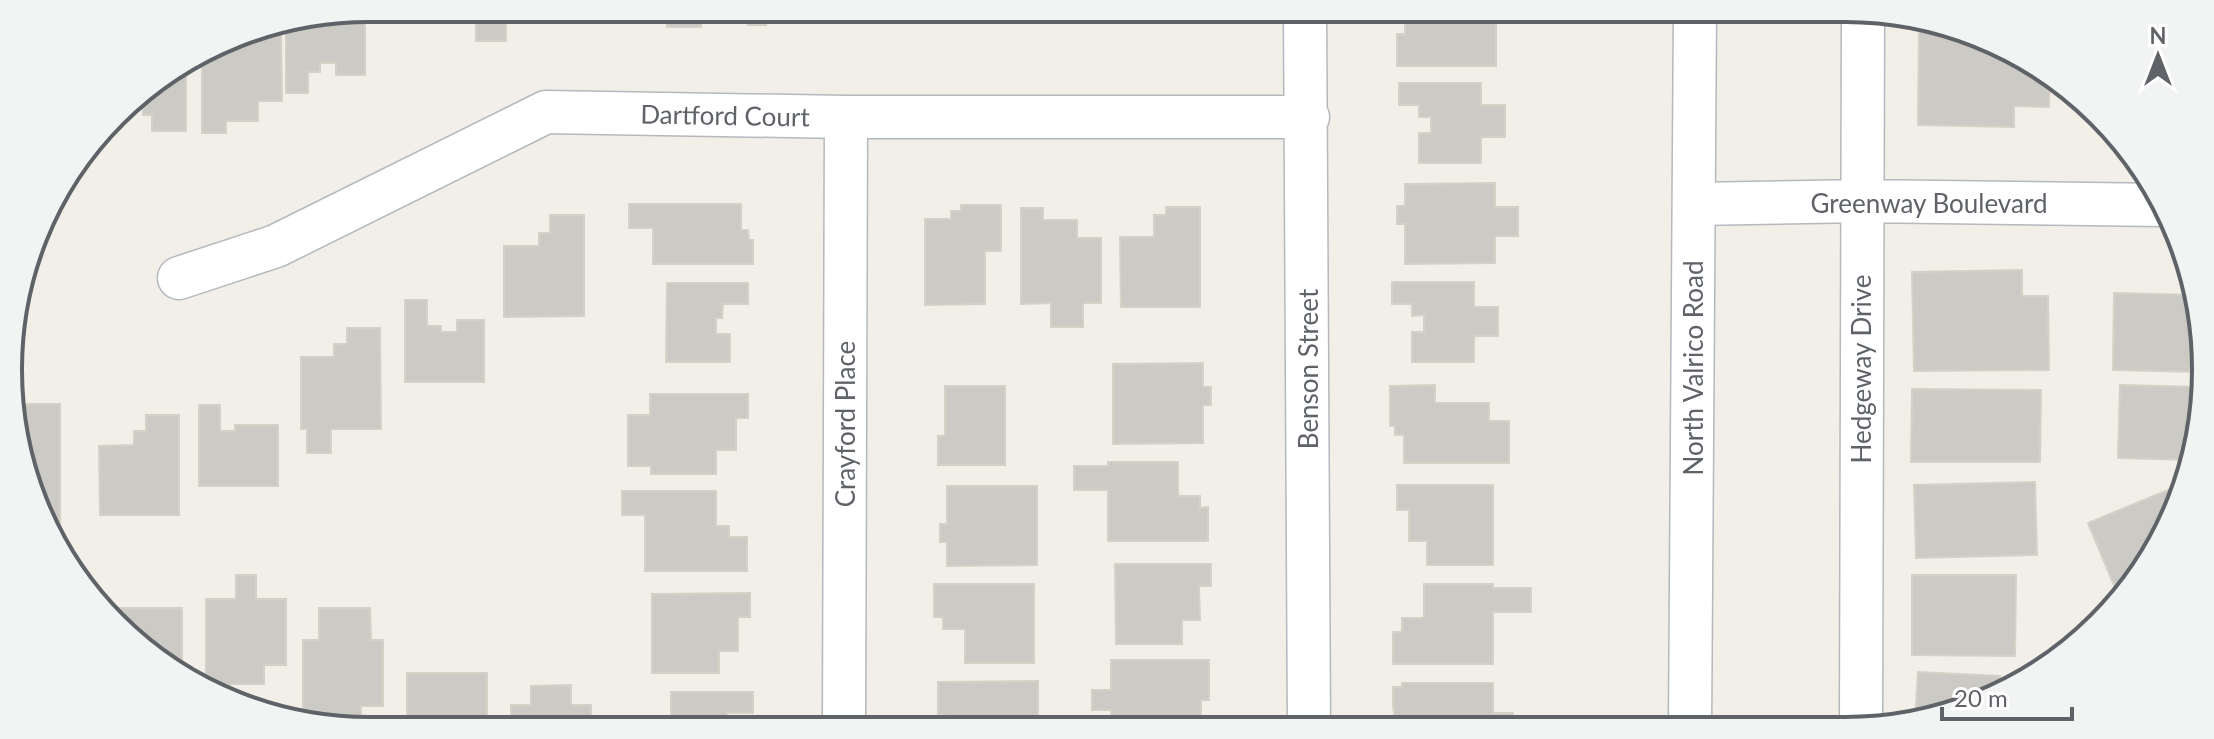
<svg xmlns="http://www.w3.org/2000/svg" width="2214" height="739" font-family="Lato,sans-serif">
	<rect width="100%" height="100%" fill="#f1efe8"/>
	<path fill="#cccac5" stroke="#d6d1c6" stroke-width="2" d="M427,8H458V15H427Z
		M476,8H506V41H476Z
		M527,8H607V20H582V9H567V20H527Z
		M655,8H701V27H667V11Z
		M724,8H804V17H766V25H748V17H724Z
		M858,8H904V22H869V14H858Z
		M920,8H1000V12H960V20H942V12H920Z
		M1022,8H1044V20H1022Z
		M1156,8H1202V19H1168V11Z
		M1427,8H1496V66H1397V34H1405V20H1427Z
		M352,12H365V75H336V63H320V72H308V93H286V25Z
		M264,29V35H281L282,101H258V121H226V133H202V54L232,35Z
		M1919,31L1961,32L2050,75L2049,107L2014,106V127L1918,125Z
		M186,63V131H152V115H143V101H129Z
		M1399,83H1481V105H1505V137H1481V163H1419V133H1431V117H1419V105H1399Z
		M1495,183V207H1518V236H1495V263L1405,264V224H1397V206H1405V184Z
		M629,204H741V230H748L749,240H753V264H653V228H629Z
		M961,205H1001V251H985V304L925,305V219H951V211H961Z
		M1166,207H1200V307H1121L1120,237H1154V215H1166Z
		M1021,208H1043V220H1077V238H1101V303H1083V327H1051V303L1021,304Z
		M550,215H584V316L504,317V246H539V233H550Z
		M2022,270V296H2048L2049,370L1914,371L1912,272Z
		M1392,282H1474V307H1498V336H1474V362H1412V332H1424V315L1412,316V304H1392Z
		M667,283H748V304H723L722,318H716V334H730V362H666Z
		M2114,293L2194,295L2203,322L2200,372L2113,370Z
		M405,300H427V326H441V332H457V320H484V382H405Z
		M347,328H380L381,429H331V453H307V429H301V357H334V344H347Z
		M1203,363V387H1211V405H1203V443L1113,444V364Z
		M1435,385V403H1489V421H1509V463H1404V435H1395V426H1390V386Z
		M2120,385L2199,387L2194,460L2118,458Z
		M945,386H1005V465H938V436H945Z
		M1912,389L2041,390L2040,462H1911Z
		M650,394H748V418H736V450H716V474H651V466H628V415H650Z
		M18,404H60V528H50L20,463Z
		M199,405H220V431H235V425H278V486H199Z
		M146,415H179V515H100L99,446L134,445V431H146Z
		M1108,462H1178V496H1200V508L1208,507V541H1108V490H1074V466H1108Z
		M2035,482L2037,555L1916,558L1914,485Z
		M2185,483L2157,551L2118,595L2088,523Z
		M1397,485H1493V565H1427V541H1409V510H1397Z
		M947,486H1037V565L947,566V542H940V524H947Z
		M622,491H716V526H729V537H747V571H645V515H622Z
		M1115,564H1211V586H1199L1200,620H1182V644H1116Z
		M236,575H256V599H286V665H264V684H230L227,697L206,687V599H236Z
		M1912,575H2016L2015,656L1912,655Z
		M934,584H1034V663H965V629H943V617H934Z
		M1424,584H1493V588H1531V612H1493V664H1393V632H1402V618H1424Z
		M750,593V617H738V651H719V673H652V594Z
		M107,608H182V672L168,670Z
		M319,608H370L371,640H383V706H361V726L303,722V640H319Z
		M1111,660H1209V700H1201V729H1111V710H1092V690H1111Z
		M1918,672L2000,676L1999,695L1915,721Z
		M407,673H487V731H407Z
		M1038,681V730L946,728V715H938V682Z
		M1402,683H1493V713H1513V729H1403L1402,723H1395L1393,705V687H1402Z
		M571,685V705H591V731H511V705H531V686Z
		M671,692H753V713H727V727L721,730H671Z"/>
	<g fill="none" stroke-linecap="round" stroke-linejoin="round">
		<defs>
			<path id="minor" d="M1305,8L1309,729
				M1694,204L1862,201L2163,205
				M179,278L276,246L546,112L846,117H1308
				M1690,728L1695,8
				M1861,728L1863,10
				M844,730L846,117"/>
		</defs>
		<use href="#minor" stroke="#b5b8bc" stroke-width="45"/>
		<use href="#minor" stroke="#fff" stroke-width="42"/>
	</g>
	<g text-anchor="middle" dominant-baseline="central" stroke-width="6" stroke-linejoin="round" paint-order="stroke">
		<g font-size="26" fill="#5f6368" stroke="#fff">
			<text transform="translate(725 115) rotate(1)">Dartford Court</text>
			<text x="1929" y="203">Greenway Boulevard</text>
			<text transform="translate(1693 368) rotate(-90)">North Valrico Road</text>
			<text transform="translate(1308 369) rotate(-90)">Benson Street</text>
			<text transform="translate(1861 369) rotate(-90)">Hedgeway Drive</text>
			<text transform="translate(845 424) rotate(-90)">Crayford Place</text>
		</g>
	</g>
	<path d="M0 0H2214V739H0ZM369 22H1845A347 347 0 0 1 2192 369V370A347 347 0 0 1 1845 717H369A347 347 0 0 1 22 370V369A347 347 0 0 1 369 22Z" fill="#f2f3f3" fill-rule="evenodd"/>
	<path fill="none" stroke="#5f6368" stroke-width="4" d="M369 22H1845A347 347 0 0 1 2192 369V370A347 347 0 0 1 1845 717H369A347 347 0 0 1 22 370V369A347 347 0 0 1 369 22Z"/>
	<g transform="translate(2158 56)" stroke="#ffffff" stroke-width="6" paint-order="stroke">
	<path d="M0-6L14 30L0 20L-14 30Z" fill="#5f6368"/>
	<text y="-12" font-size="22" font-weight="bold" text-anchor="middle" fill="#5f6368">N</text>
	</g>
	<path d="M1942 707v12h130v-12" fill="none" stroke="#5f6368" stroke-width="4"/>
	<text x="1954" y="707" font-size="24" fill="#5f6368" stroke="#ffffff" stroke-width="6" paint-order="stroke">20 m</text>
</svg>
